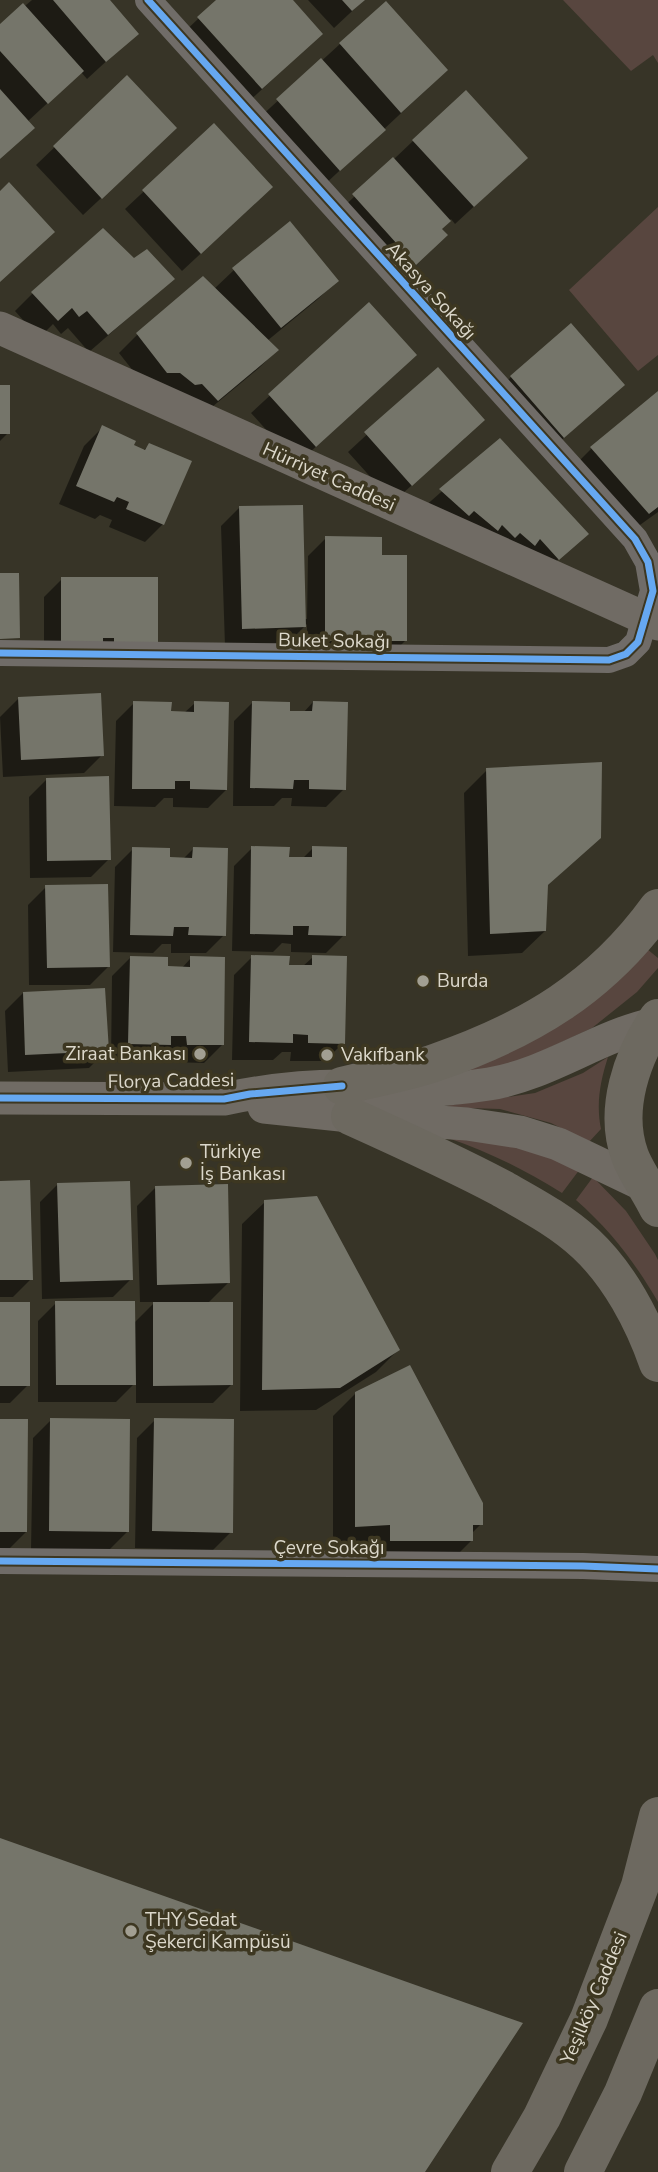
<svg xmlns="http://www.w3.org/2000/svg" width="658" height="2172" font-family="'Nunito Sans',sans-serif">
	<rect width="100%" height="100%" fill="#373427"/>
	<path fill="#58463f" d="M563,0H658V63L653,55L631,71Z
		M658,207V355L638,371L569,290Z
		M647,949L658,958V968L637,992L592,1028L508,1067L459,1073Z
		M608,1057C600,1082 596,1104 601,1129L589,1142L551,1123L500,1109L438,1107L535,1093L583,1073Z
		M448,1138L506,1139L580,1169L562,1193C525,1170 489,1152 448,1138Z
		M593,1177L626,1211L655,1254L658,1260V1302C634,1261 611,1231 576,1200Z"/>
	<path fill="#0007" d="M32,0H108L136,34L87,79L81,72L27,122L0,159V27Z
		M218,0H290L321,34L244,106L180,36Z
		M308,0H364L334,28Z
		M340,44L428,88L321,188L259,118Z
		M127,78L157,146L83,215L36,165Z
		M214,126L253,205L182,271L125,209Z
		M413,141L508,175L455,224L451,219L440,229L428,253L397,281L336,214Z
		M133,260L173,279L89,352L68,328L61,334L53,324L39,338L15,311L33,293Z
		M234,270L336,281L318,299L267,341L277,350L259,368L200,417L149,391L119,353L137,335L214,289Z
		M369,304L397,373L297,464L251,413Z
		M438,369L465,438L393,502L348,452Z
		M511,377L622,385L545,455L493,395Z
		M0,387L8,433L0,441Z
		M658,393V512L626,535L569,471L591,449Z
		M102,428L143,451L149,445L163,524L145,542L109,527L112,520L100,515L95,519L59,504L84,446Z
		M500,440L586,534L540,576L423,508Z
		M239,508L304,619H307L308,556L326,538L380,557L405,641L387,659L307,658V624L286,645L225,646L221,526Z
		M62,579L157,643L44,661V597Z
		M18,699L102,755L84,773L3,777L0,717Z
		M313,702L344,789L326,807L291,806L292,798H282L274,806H233L234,721L252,703L288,712L303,713Z
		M134,703L170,713H184L195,703L226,790L208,808L173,807V798H164L155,807L114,806L116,721Z
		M487,770L599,837L546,887L545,931L522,953L468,956L464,793Z
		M47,779L109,859L91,877L30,878L29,797Z
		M252,848L288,858L302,859L313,848L344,935L326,953L291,952V944L282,943L273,952L232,951L234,866Z
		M133,849L168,859H183L193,849L224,935L206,953H171V944H162L153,953L113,952L115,867Z
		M46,887L108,967L90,985H29L28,905Z
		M252,957L287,967H302L313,957L343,1043L325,1061H290L291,1052H282L273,1060H232L234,975Z
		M130,958L166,968L181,969L191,958L222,1045L204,1063L169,1062V1054L160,1053L152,1062L111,1061L112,976Z
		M23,993L107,1050L89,1068L8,1072L5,1011Z
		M0,1183L31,1279L13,1297H0Z
		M58,1184L131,1279L113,1297L42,1299L40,1202Z
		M155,1188L229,1282L207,1304L231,1385L213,1403H136V1382L116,1402H38V1321L56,1303L133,1324L155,1302H140L137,1206Z
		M265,1202L398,1350L376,1372L316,1410L240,1411L242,1224Z
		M0,1304L28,1385L10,1403H0Z
		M356,1393L481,1524L471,1534V1541L449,1563H369L368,1547L333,1548V1416Z
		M51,1420L127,1532L109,1550L31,1549L33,1438Z
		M155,1420L231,1532L213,1550L135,1548L137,1438Z
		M0,1421L26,1532L8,1550H0Z"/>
	<path fill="#75756a" d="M53,0H110L139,34L106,62Z
		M216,0H293L323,34L262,89L197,17Z
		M342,0H365L352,11Z
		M386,1L448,70L401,113L339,43Z
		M23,3L84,71L48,104L0,51V24Z
		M321,58L386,130L340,171L276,99Z
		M127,75L177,128L102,199L53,146Z
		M0,89L35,128L0,159Z
		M466,90L528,158L474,207L412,140Z
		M214,123L273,187L201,254L142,190Z
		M393,157L451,221L442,229L448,235L416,265L352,194Z
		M9,182L55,232L0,282V191Z
		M290,221L339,281L281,328L232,268Z
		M103,228L134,258L147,249L175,279L108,335L87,311L79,317L72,308L58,321L31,292Z
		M203,276L279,350L218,401L202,384L195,385L180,373H167L136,333Z
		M369,302L417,355L316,447L268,394Z
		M571,323L625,385L564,438L510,376Z
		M438,367L485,420L412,486L364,432Z
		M0,385H10V434H0Z
		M658,391V507L649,514L590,447Z
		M102,425L136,441L134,445L145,450L149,443L192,461L164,525L126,509L129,502L117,497L114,502L76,486Z
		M500,438L589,534L559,560L540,539L535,546L520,533L515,538L502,525L498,531L474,511L469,516L439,489Z
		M303,505L306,627L242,629L239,506Z
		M325,536L382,537V555H407V641H325Z
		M0,573H19L20,638L0,639Z
		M61,577H158V644H114V638H103V644H61Z
		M101,693L104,756L21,760L18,697Z
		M133,701L172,702L171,711L194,712V701L229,702L227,790L190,789V781H175V789H132Z
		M252,701L290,702V711H312L313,701L348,702L346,790L309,789V780H294L293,789L250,788Z
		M602,762L601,838L548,885L546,931L490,934L486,768Z
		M109,776L111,860L47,861L46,778Z
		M251,846L290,847L289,857H312V846L347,847L346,936L308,935L309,926H293V935L250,934Z
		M132,847L170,848V857L192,858L193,847L228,848L226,936L188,935L189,927H174L173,936L130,935Z
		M108,884L110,967L47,968L45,885Z
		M251,955L290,956L289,965H312V955L347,956L345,1044L308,1043V1035L293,1034V1043L249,1042Z
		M130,956L168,957V966L190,967V956L225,957L224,1045H187L186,1036H171V1045L128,1044Z
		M105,988L109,1051L25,1055L23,992Z
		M30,1180L33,1280H0V1181Z
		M130,1181L133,1280L60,1282L57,1183Z
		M228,1184L230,1283L157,1285L155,1186Z
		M317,1196L400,1350L340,1388L262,1390L264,1200Z
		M55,1301H135L136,1385H56Z
		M0,1302H30V1386H0Z
		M153,1302H233V1385L153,1386Z
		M410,1365L483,1503V1525H473V1541H390V1525L355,1527V1392Z
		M50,1418L130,1419L129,1532L49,1531Z
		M154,1418L234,1419L233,1533L152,1531Z
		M0,1419H28L27,1532H0Z
		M0,1838L523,2023L425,2172H0Z"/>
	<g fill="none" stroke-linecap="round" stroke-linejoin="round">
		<path stroke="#706c68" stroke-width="26" d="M0,653L609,660L626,654L638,642L653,591L648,562L635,539L148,0
			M0,1561L583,1566L658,1569"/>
		<path stroke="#706b64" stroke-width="33" d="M0,328L658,624
			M0,1098L224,1099C262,1091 302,1086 341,1086C351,1086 362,1089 372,1090C410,1093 451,1090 489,1084C549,1074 596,1037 653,1024
			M264,1107L350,1116L467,1124L520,1132L558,1144L648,1187"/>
		<path stroke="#6d6960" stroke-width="38" d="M658,1018C632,1056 613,1110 630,1156C637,1174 650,1191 658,1208
			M342,1086C373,1078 407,1073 437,1062C529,1030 600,988 658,908
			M350,1116C401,1139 452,1162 501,1188C531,1205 560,1220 586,1244C619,1275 643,1320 658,1363
			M510,2172L542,2117L589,2019L640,1886L658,1816
			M583,2172L623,2093L658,2008"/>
		<defs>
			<path id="cycleway" d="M0,653L609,660L626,654L638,642L653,591L648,562L635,539L148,0
				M0,1098L224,1099L250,1094L342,1086
				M0,1561L583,1566L658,1569"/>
		</defs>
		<use href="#cycleway" stroke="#3d3721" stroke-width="11"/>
		<use href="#cycleway" stroke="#66a8f1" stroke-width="7"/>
	</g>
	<g fill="#a29f92" stroke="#3d3721" stroke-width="2.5">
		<circle cx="423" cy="981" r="7"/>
		<circle cx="200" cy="1054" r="7"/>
		<circle cx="327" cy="1055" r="7"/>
		<circle cx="186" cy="1163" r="7"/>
		<circle cx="131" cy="1931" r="7"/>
	</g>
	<g text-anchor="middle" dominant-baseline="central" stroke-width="7" stroke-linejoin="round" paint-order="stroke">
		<g font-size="19" fill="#dcd8cb" stroke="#3d3721">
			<text transform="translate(431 291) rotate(48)">Akasya Sokağı</text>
			<text transform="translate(329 477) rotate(24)">Hürriyet Caddesi</text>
			<text transform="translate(334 641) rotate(1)">Buket Sokağı</text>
			<text transform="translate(171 1081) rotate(-1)">Florya Caddesi</text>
			<text x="329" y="1548">Çevre Sokağı</text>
			<text transform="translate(594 1998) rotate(-67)">Yeşilköy Caddesi</text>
		</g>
		<g font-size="19" fill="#dcd8cb" stroke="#3d3721" text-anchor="start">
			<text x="437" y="981">Burda</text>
			<text x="186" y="1054" text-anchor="end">Ziraat Bankası</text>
			<text x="341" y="1055">Vakıfbank</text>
			<text x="200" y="1152">Türkiye<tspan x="200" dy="22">İş Bankası</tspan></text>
			<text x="145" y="1920">THY Sedat<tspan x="145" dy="22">Şekerci Kampüsü</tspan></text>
		</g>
	</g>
</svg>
